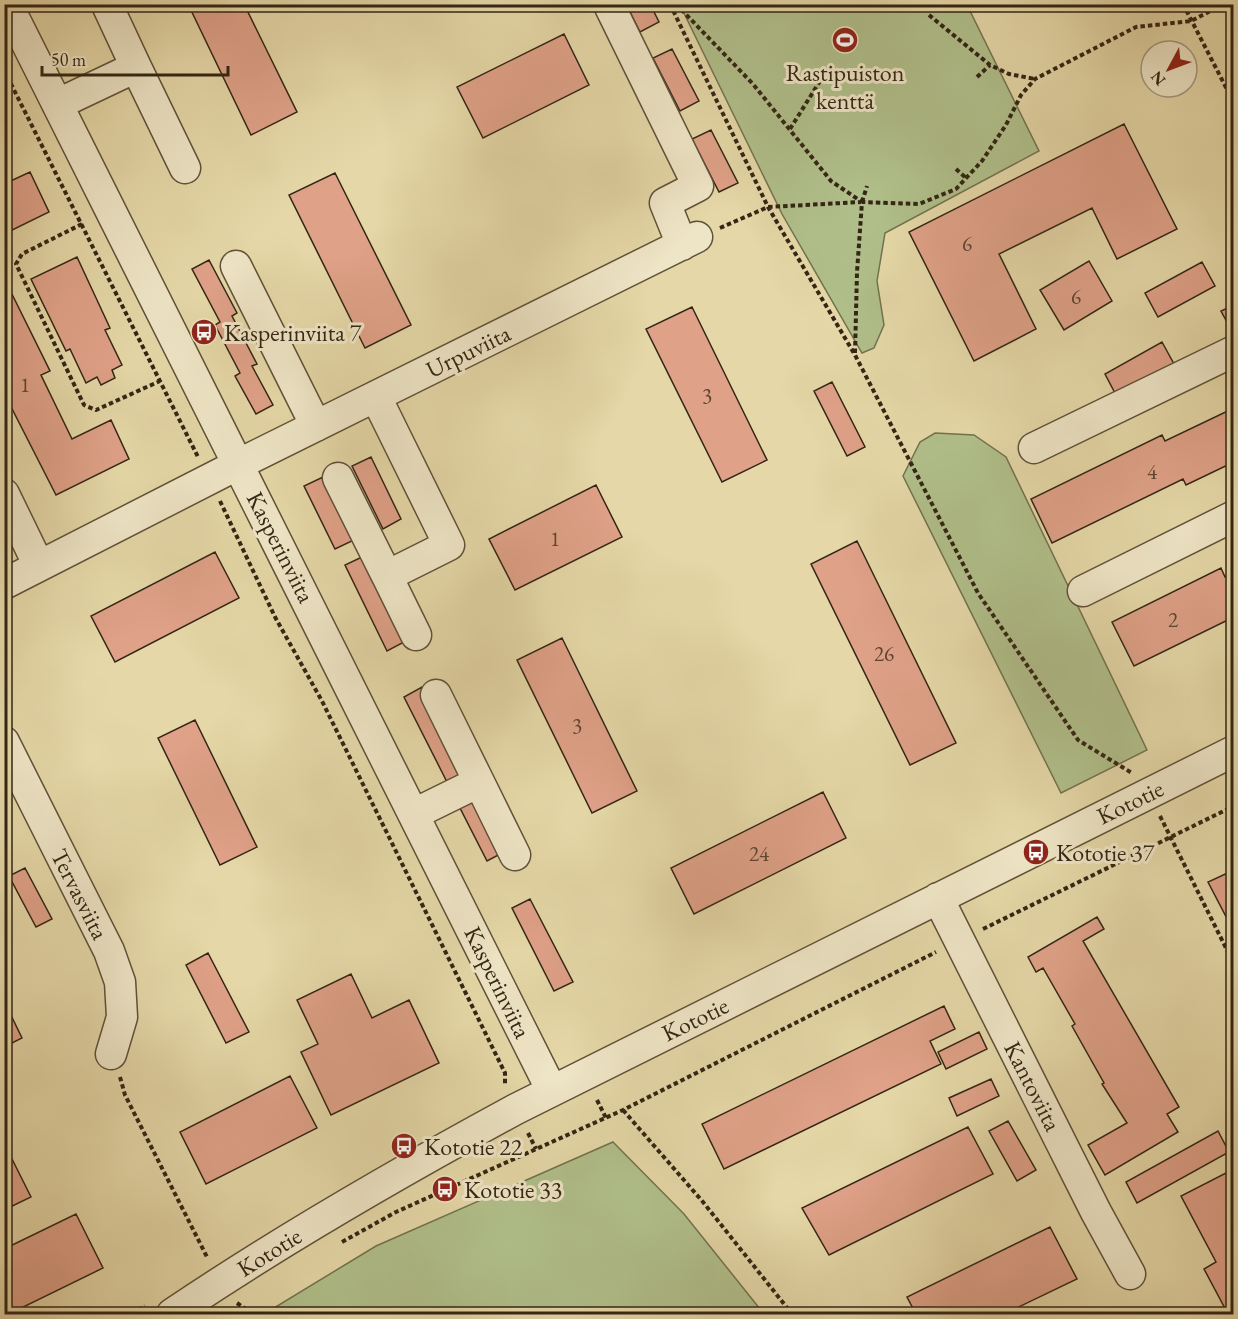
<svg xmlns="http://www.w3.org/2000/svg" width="1238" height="1319" font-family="'EB Garamond',serif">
	<rect width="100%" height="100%" fill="#e5d7a7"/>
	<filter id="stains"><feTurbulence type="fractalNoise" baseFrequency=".00333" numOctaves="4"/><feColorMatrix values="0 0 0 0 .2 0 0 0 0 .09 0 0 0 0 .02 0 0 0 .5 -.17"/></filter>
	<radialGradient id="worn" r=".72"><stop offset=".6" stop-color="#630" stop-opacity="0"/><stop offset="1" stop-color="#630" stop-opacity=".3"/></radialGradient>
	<path fill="#b0bf8a" stroke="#72724f" stroke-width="1.5" d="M680,5H967L1039,151L885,233L877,281L884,325L874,348L862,353L782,214Z
		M935,433L974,435L1006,457L1147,750L1061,793L903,476L920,442Z
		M613,1142L684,1214L764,1314H264L376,1246Z"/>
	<path fill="#dfa188" stroke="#332614" stroke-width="1.5" d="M188,4H244L297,112L251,135Z
		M626,4H650L659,22L640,32Z
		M564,34L589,85L483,138L457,87Z
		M672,49L699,101L680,111L653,58Z
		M1124,124L1177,229L1117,259L1092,208L999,254L1036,329L974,361L909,232Z
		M711,130L738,183L719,192L692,139Z
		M30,172L49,212L4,234V184Z
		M335,173L411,325L365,348L289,195Z
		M77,257L110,328L105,330L122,365L112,370L115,378L101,385L97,377L86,383L70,349L66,351L31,279Z
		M209,260L237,313L232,316L257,364L252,366L273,405L256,414L235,376L240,373L215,325L220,322L192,269Z
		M1089,261L1112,301L1064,330L1040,290Z
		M1202,262L1215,286L1158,317L1145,293Z
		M4,278L50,371L41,375L72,439L111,420L129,459L56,495L4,393Z
		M1234,305V335L1221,311Z
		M692,307L767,460L722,482L646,329Z
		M1162,342L1174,364L1116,395L1105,374Z
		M832,382L865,447L847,456L814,391Z
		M1234,408V462L1186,485L1183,479L1052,543L1031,499L1162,435L1165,441Z
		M371,457L401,519L383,529L352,466Z
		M323,477L354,540L335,549L304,486Z
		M596,485L622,537L515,590L489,539Z
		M857,541L956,743L910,765L811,564Z
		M215,552L239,598L115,662L91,616Z
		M364,556L406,641L387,651L345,565Z
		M1221,568L1225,577L1234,572V617L1134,666L1112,622Z
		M562,638L637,791L592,813L517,660Z
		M422,687L466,772L447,782L404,697Z
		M195,720L257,847L220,865L158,738Z
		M823,792L846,838L694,914L671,868Z
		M479,799L506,851L487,861L460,808Z
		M25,868L52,919L36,927L9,876Z
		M1234,870V932L1208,882Z
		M530,899L573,982L554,991L512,908Z
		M1097,917L1104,929L1083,941L1179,1107L1167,1114L1178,1132L1105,1175L1088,1145L1127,1123L1102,1084L1104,1083L1072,1026L1075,1024L1043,968L1036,972L1028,957Z
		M208,953L249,1032L226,1043L186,965Z
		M351,974L372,1018L409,1000L439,1063L331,1115L301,1052L318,1044L297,1000Z
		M4,1001L22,1038L4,1047Z
		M944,1006L955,1029L930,1041L941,1064L724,1169L702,1124Z
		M979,1032L987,1049L946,1069L938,1052Z
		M290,1076L317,1128L206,1184L180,1132Z
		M991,1079L999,1096L957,1116L949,1098Z
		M1008,1121L1036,1170L1017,1181L989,1131Z
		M968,1127L993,1174L829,1255L802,1208Z
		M1218,1131L1229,1152L1137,1203L1126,1182Z
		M4,1143L31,1197L4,1210Z
		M1226,1173L1234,1186V1314H1228L1204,1269L1216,1262L1181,1196Z
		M76,1214L103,1268L9,1314H4V1249Z
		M1050,1227L1077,1279L1004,1314H916L907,1297Z"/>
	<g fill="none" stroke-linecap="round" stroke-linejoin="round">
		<defs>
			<path id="minor" d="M7,4L552,1091
				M108,7L136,67
				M610,7L698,186L665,203L682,245
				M58,104L136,67L185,168
				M236,266L316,426
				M1034,448L1234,351
				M338,478L387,576L449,545L376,397
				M4,494L39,566
				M387,576L416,635
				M4,584L239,464L697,237
				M1083,591L1234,516
				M436,695L479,782
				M4,742L109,951L120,982L122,1017L111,1054
				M414,814L479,782L515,855
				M938,898L1096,1212L1130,1274
				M172,1314C283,1239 398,1173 516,1109L1234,751"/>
		</defs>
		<use href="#minor" stroke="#605239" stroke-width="33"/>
		<path stroke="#332614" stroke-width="4" stroke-dasharray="4.5 3" stroke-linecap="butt" d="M670,4L768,207L855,355L978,593L1078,740L1132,773
			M676,4L753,84L831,181L862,202
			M1183,4L1234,103
			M929,15L990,65L1009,74L1035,79
			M4,70L198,457
			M977,77L990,65
			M790,129L830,65
			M956,169L966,178
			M862,202L867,186
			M82,224L22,254L16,264L84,405L96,410L160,381
			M720,228L768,207L861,202
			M855,353L857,272L862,202L919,204L956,189L982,161L1006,125L1021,95L1035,79L1136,27L1191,21L1224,4
			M220,501L275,617L322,701L505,1073V1084
			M1160,816L1234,964
			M983,929L1234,806
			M120,1077L125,1095L208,1259
			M597,1100L606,1118
			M623,1110L703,1202L792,1314
			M528,1133L536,1149
			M342,1242L396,1212L623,1110L936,952
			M237,1303L253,1314
			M132,1314L145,1306"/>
		<use href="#minor" stroke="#eee5c6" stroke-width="30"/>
	</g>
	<defs>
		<symbol id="stadium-disc" viewBox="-11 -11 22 22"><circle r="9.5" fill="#8f2418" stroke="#eee5c6"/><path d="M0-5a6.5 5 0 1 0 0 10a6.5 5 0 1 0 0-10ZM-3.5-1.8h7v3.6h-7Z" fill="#fff"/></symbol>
		<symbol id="bus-disc" viewBox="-11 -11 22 22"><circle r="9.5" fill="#8f2418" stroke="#eee5c6"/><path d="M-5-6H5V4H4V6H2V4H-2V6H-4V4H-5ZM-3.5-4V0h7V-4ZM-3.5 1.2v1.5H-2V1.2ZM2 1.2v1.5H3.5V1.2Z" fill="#fff"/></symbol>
	</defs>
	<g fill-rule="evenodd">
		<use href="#stadium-disc" x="830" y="25" width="30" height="30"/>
		<use href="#bus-disc" x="189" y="317" width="30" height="30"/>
		<use href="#bus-disc" x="1021" y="837" width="30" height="30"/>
		<use href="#bus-disc" x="389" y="1131" width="30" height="30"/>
		<use href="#bus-disc" x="430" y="1174" width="30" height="30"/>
	</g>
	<g text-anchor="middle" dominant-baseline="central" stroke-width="6" stroke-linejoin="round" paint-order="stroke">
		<g font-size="21" fill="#5e4531">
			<text x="967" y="243">6</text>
			<text x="1076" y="296">6</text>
			<text x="25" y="384">1</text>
			<text x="707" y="395">3</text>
			<text x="1152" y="471">4</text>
			<text x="555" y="538">1</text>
			<text x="1173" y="619">2</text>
			<text x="884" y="653">26</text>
			<text x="577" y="725">3</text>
			<text x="759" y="853">24</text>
		</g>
		<g font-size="24" fill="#332614" stroke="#eee5c6" text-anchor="start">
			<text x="845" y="72" text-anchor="middle">Rastipuiston<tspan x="845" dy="28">kenttä</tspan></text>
			<text x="224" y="332">Kasperinviita 7</text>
			<text x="1056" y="852">Kototie 37</text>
			<text x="424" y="1146">Kototie 22</text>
			<text x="464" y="1189">Kototie 33</text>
		</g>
		<g font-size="24" fill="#332614" stroke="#eee5c6">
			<text transform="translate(468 351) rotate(-26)">Urpuviita</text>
			<text transform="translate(281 547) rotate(63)">Kasperinviita</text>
			<text transform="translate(1130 802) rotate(-26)">Kototie</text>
			<text transform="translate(80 894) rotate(63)">Tervasviita</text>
			<text transform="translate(498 982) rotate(64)">Kasperinviita</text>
			<text transform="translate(695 1019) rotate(-26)">Kototie</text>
			<text transform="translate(1033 1086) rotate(63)">Kantoviita</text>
			<text transform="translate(269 1252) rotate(-32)">Kototie</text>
		</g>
	</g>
	<rect width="1238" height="1319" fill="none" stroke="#e5d7a7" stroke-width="24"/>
	<rect x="6" y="6" width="1226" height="1307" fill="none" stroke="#332614" stroke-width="3"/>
	<rect x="12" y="12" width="1214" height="1295" fill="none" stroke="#332614" stroke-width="1.5"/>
	<g transform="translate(1169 69) rotate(229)"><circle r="28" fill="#eee5c6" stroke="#a3997f" stroke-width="1.5"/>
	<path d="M0-4.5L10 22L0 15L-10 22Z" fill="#8f2418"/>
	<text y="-9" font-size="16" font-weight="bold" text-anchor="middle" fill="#332614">N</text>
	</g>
	<path d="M42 66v9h186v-9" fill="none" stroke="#332614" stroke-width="3"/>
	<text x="51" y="66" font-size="18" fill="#332614" stroke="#eee5c6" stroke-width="4.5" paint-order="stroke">50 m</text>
	<rect width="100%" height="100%" filter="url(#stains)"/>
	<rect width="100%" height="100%" fill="url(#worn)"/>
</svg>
